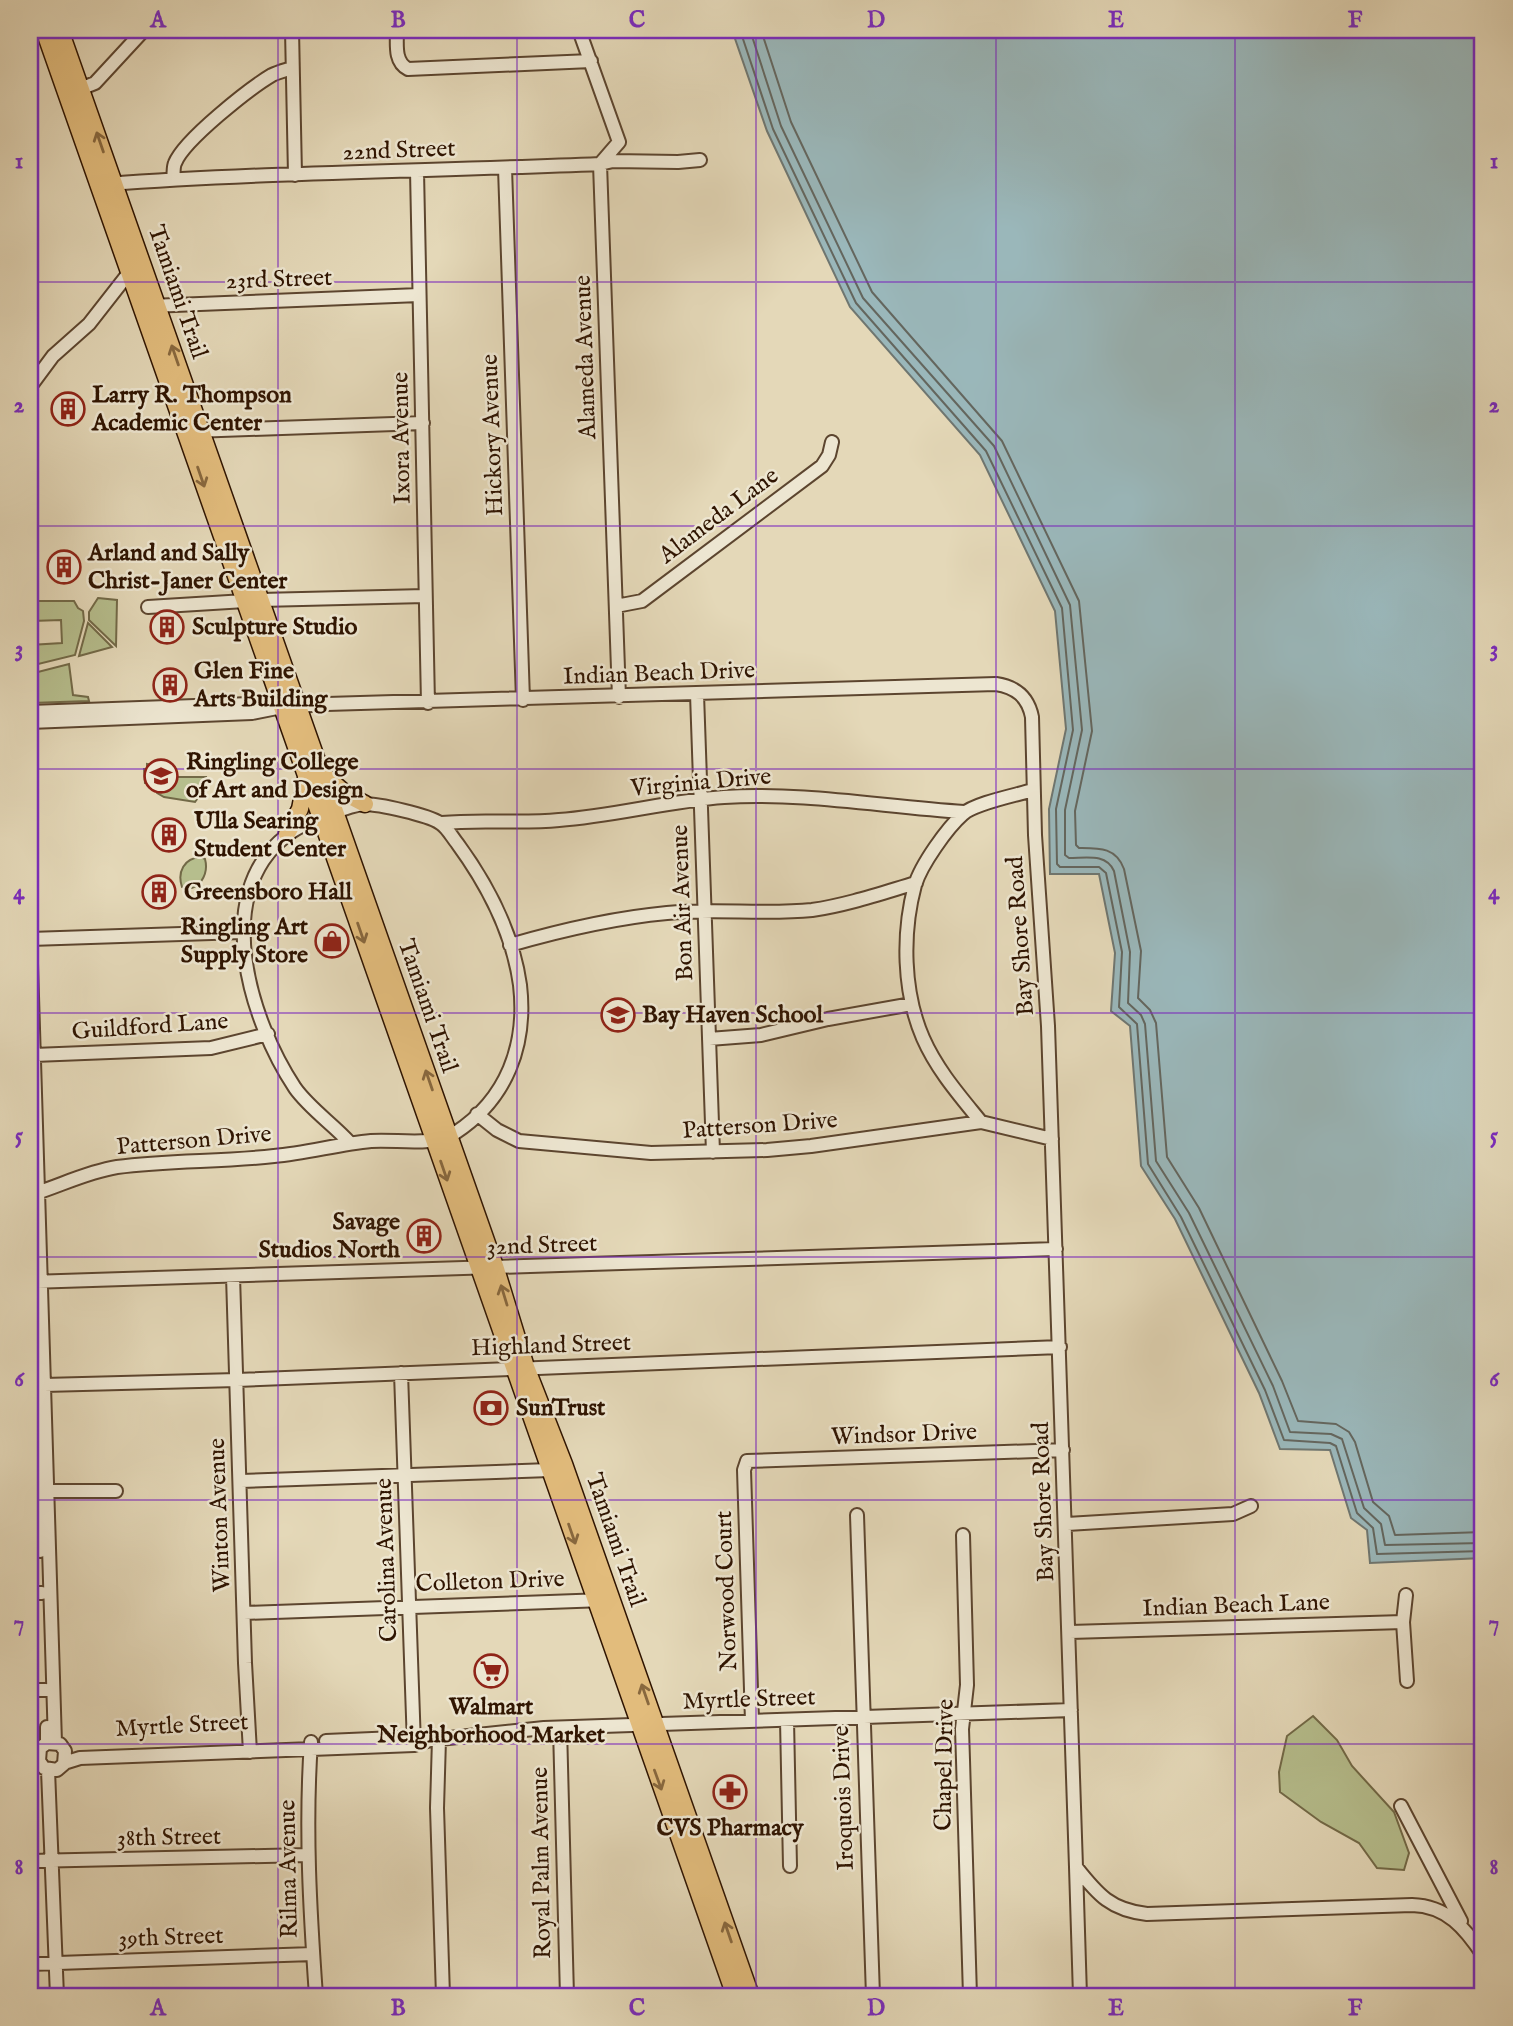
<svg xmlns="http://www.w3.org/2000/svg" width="1513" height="2026" font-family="'IM FELL English',serif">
	<rect width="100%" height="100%" fill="#e4d8b8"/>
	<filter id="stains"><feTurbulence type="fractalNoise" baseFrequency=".00286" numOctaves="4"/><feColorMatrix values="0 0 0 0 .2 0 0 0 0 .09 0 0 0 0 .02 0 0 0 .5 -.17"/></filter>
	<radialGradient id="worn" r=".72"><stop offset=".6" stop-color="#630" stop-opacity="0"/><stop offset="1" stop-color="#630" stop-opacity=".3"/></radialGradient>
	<path fill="#b6be8d" stroke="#726947" stroke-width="2" d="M98,598L117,600L116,646L89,620V612Z
		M30,601H74L78,608L83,611L84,621L75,655L30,666V645L62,643L61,620L32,621V634H30Z
		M88,623L112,647L79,656Z
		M69,664L73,695L88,697L89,701L31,703L30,674Z
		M147,764L158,766L159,777H206L205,788L195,802L164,797L157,793L156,782L145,783L144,769H147Z
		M201,857L205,859C209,874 199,893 182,887C177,872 184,858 201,857Z
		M1313,1716L1337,1740L1352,1766L1394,1812L1409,1853L1404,1870L1377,1868L1359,1843L1321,1822L1280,1792L1279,1772L1287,1736Z"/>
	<path fill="#9ab7ba" stroke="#6f7670" stroke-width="2" d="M732,30H1483V1558L1370,1563L1367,1530L1351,1518L1330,1450L1280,1449L1259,1393L1175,1219L1141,1166L1130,1026L1111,1011L1115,953L1099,874H1050L1049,809L1066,729L1055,611L980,455L850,307L767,131Z"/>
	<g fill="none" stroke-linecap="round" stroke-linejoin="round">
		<path stroke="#64665e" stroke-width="2" d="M740,30L773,129L856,303L986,451L1062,608L1073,730L1056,809L1057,864L1060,867H1099L1106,873L1122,952L1119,1007L1137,1024L1148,1164L1181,1217L1265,1390L1284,1440L1330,1443L1336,1446L1357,1513L1373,1528L1377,1554L1483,1551
			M750,30L781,126L863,298L994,446L1070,605L1082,730L1065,810V855L1069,858C1086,858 1106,853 1114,871L1130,952L1128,1003L1141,1015L1145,1024L1156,1161L1189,1213L1273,1386L1290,1432L1331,1434L1342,1439L1364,1508L1381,1524L1385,1545L1483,1543
			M761,30L791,122L872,292L1002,441L1079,601L1092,731L1075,811L1076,845L1079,848C1099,848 1116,847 1124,869L1141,951L1138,998L1150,1010L1156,1023L1167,1157L1199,1208L1282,1381L1298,1421L1336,1424L1349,1432L1355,1442L1373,1502L1389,1516L1395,1535L1483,1532"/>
		<defs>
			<path id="minor" d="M292,30L295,175
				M397,30C397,44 394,62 408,69L591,61
				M579,30L619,142L600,164L619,697
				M75,91L95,83L144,30
				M505,168L523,700
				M417,171L428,703
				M173,179C174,174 173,167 175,163C184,140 250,88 272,75C278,72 286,70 292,68
				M106,184C270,172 435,171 600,164L613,161L678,162L700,160
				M150,306L419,295
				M30,387L53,356L89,324L132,269
				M193,431L423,423
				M261,600L425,596
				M616,606L642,601L822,466L829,455L832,442
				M148,607L245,601
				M697,694L713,1152
				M30,712L250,704L268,706
				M30,722L252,713L282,707L327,704L928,686L996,684C1016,687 1028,697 1032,717L1035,835L1048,1026L1076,1867C1098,1895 1111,1910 1147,1914L1412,1905C1447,1906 1465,1928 1483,1955
				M442,823C481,819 520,824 559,820C614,816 668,801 724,797C804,792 884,807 964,812
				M30,931L55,1743
				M30,939L242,932
				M510,945C562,930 613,918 667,913C715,908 764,915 812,910C847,905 882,893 916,883
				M709,1039L761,1035L828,1019L912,1004
				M34,1055L211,1048L268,1034
				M477,1114L497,1130L519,1141L651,1153L767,1150L811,1146L981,1122L1052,1139
				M981,1122C960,1096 937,1070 923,1038C903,992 902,933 915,885C921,865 947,828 963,814C975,803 1017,795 1033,790
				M30,1195C60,1186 86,1172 117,1167C169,1160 222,1162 274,1156C307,1153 339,1144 371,1141C397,1139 433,1147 455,1133C507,1099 527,1045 520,985C513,934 487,884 457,843C452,837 447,827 440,823C428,815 379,804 364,804C353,805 343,809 333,813C317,819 299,825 286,836C210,895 251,1022 295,1088C310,1109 333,1124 350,1143
				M233,1276L245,1663L250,1752
				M30,1282L1056,1249
				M401,1373L414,1745
				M44,1385L237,1380L1060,1347
				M37,1419L40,1551
				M241,1481L550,1470L557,1467
				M30,1494L48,1491H116
				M857,1515L873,1996
				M1067,1524L1233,1514L1251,1506
				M963,1535L967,1685L962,1729L963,1760L970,1996
				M30,1593H42
				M1406,1595L1403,1622L1407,1681
				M244,1613L604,1600
				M1070,1632L1403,1622
				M30,1690H46
				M787,1720L790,1866
				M752,1721L744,1470L747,1461L1063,1450
				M47,1727V1743L40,1748L39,1761L44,1768L57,1770L64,1764L65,1751L60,1744L47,1743
				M560,1728L567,1996
				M439,1739L437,1808L443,1996
				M326,1741L419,1737
				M311,1742C305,1827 310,1911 316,1996
				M64,1763L80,1758L414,1745L430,1740L544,1728L1071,1710
				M48,1770L57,1996
				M1401,1806L1461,1921
				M30,1861L308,1855
				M1076,1867L1080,1996
				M30,1964L313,1954"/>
			<path id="major" d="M44,30L735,1996
				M60,30L496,1269L526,1367L564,1464L751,1996
				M324,775L346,794L365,804
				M287,834L300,809L306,778"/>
		</defs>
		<use href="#minor" stroke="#5c452f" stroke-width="16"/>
		<use href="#major" stroke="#2f1401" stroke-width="19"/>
		<use href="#minor" stroke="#ede6d1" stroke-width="12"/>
		<use href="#major" stroke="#e2bc7c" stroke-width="16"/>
	</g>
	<defs><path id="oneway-shaft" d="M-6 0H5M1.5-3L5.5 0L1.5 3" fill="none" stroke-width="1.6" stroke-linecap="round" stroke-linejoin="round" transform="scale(1.75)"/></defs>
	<g stroke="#88683e">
		<use href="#oneway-shaft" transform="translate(100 142) rotate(-109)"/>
		<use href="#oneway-shaft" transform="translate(175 355) rotate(-109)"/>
		<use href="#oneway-shaft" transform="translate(201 477) rotate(71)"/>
		<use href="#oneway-shaft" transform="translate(361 933) rotate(71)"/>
		<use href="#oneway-shaft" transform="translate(429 1080) rotate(-109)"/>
		<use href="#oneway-shaft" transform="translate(444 1171) rotate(71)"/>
		<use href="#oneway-shaft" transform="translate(504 1295) rotate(-107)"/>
		<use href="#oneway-shaft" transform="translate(572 1534) rotate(71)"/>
		<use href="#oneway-shaft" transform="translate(645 1694) rotate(-109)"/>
		<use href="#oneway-shaft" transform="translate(658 1780) rotate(70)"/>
		<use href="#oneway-shaft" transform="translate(728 1932) rotate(-109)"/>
	</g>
	<path fill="none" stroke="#7b2cbf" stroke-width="2" stroke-opacity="0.55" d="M278,30V1996M517,30V1996M756,30V1996M996,30V1996M1235,30V1996M30,282H1483M30,526H1483M30,769H1483M30,1013H1483M30,1257H1483M30,1500H1483M30,1744H1483"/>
	<defs>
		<symbol id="building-ring" viewBox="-11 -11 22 22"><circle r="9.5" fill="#ede6d1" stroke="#8f2418" stroke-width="1.5"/><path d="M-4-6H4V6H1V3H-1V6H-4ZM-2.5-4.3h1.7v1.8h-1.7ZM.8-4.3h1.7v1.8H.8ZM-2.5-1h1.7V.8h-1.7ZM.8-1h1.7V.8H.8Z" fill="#8f2418"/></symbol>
		<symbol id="university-ring" viewBox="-11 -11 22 22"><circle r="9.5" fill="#ede6d1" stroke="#8f2418" stroke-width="1.5"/><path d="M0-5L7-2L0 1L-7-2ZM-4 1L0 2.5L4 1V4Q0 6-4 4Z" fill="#8f2418"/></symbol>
		<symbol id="shop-ring" viewBox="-11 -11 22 22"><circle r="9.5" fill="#ede6d1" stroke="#8f2418" stroke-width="1.5"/><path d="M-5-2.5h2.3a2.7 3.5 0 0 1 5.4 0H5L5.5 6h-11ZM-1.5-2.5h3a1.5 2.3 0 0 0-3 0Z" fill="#8f2418"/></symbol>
		<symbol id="school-ring" viewBox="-11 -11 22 22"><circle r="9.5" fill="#ede6d1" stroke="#8f2418" stroke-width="1.5"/><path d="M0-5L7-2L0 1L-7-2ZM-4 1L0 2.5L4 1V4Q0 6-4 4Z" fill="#8f2418"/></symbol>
		<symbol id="bank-ring" viewBox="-11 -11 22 22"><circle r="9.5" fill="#ede6d1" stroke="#8f2418" stroke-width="1.5"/><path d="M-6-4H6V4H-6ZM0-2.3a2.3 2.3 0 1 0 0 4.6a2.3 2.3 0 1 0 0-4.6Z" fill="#8f2418"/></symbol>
		<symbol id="supermarket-ring" viewBox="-11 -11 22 22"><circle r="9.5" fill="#ede6d1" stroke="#8f2418" stroke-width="1.5"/><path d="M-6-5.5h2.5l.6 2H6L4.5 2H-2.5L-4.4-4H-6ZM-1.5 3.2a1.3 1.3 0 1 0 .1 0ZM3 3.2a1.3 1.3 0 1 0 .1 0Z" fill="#8f2418"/></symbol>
		<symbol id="pharmacy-ring" viewBox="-11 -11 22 22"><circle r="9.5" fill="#ede6d1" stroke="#8f2418" stroke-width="1.5"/><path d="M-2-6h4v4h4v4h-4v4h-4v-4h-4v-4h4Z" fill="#8f2418"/></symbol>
	</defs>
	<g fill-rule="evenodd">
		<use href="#building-ring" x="49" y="390" width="38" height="38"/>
		<use href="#building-ring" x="45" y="548" width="38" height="38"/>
		<use href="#building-ring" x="148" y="608" width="38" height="38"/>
		<use href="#building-ring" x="151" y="666" width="38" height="38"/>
		<use href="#university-ring" x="142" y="757" width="38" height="38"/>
		<use href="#building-ring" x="150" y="816" width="38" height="38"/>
		<use href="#building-ring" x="140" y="873" width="38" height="38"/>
		<use href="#shop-ring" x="313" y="922" width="38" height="38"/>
		<use href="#school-ring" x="599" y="996" width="38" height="38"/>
		<use href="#building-ring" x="405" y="1217" width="38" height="38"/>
		<use href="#bank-ring" x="472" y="1389" width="38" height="38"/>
		<use href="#supermarket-ring" x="472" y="1652" width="38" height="38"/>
		<use href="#pharmacy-ring" x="711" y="1773" width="38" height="38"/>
	</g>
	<g text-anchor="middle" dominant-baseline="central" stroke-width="5" stroke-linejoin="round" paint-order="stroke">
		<g font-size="24" fill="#2f1401" stroke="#ede6d1">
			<text transform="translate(399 151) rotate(-2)">22nd Street</text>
			<text transform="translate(279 280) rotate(-2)">23rd Street</text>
			<text transform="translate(177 292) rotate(71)">Tamiami Trail</text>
			<text transform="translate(586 357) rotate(-92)">Alameda Avenue</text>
			<text transform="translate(493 435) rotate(-92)">Hickory Avenue</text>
			<text transform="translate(402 438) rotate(-91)">Ixora Avenue</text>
			<text transform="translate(719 516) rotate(-37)">Alameda Lane</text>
			<text transform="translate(659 674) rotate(-2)">Indian Beach Drive</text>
			<text transform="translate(701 783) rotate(-5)">Virginia Drive</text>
			<text transform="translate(683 903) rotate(-92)">Bon Air Avenue</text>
			<text transform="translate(1021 936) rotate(-94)">Bay Shore Road</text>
			<text transform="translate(427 1006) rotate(71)">Tamiami Trail</text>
			<text transform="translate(150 1027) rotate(-4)">Guildford Lane</text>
			<text transform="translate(760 1126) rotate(-4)">Patterson Drive</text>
			<text transform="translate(194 1141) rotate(-5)">Patterson Drive</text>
			<text transform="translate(542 1246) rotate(-2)">32nd Street</text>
			<text transform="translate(551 1346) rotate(-2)">Highland Street</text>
			<text transform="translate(904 1435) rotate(-2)">Windsor Drive</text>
			<text transform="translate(1044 1502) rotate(-92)">Bay Shore Road</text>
			<text transform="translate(220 1515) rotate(-92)">Winton Avenue</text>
			<text transform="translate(615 1540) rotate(71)">Tamiami Trail</text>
			<text transform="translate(387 1560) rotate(-92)">Carolina Avenue</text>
			<text transform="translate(490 1582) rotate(-2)">Colleton Drive</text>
			<text transform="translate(727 1591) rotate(-92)">Norwood Court</text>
			<text transform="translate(1236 1606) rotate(-2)">Indian Beach Lane</text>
			<text transform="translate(749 1700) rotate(-2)">Myrtle Street</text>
			<text transform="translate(182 1726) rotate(-3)">Myrtle Street</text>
			<text transform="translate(945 1765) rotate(-89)">Chapel Drive</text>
			<text transform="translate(844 1798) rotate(-92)">Iroquois Drive</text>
			<text transform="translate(169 1838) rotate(-1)">38th Street</text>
			<text transform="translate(542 1863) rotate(-91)">Royal Palm Avenue</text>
			<text transform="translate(289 1869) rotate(-91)">Rilma Avenue</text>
			<text transform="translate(171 1938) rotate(-2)">39th Street</text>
		</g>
		<g font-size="24" font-weight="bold" fill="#2f1401" stroke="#ede6d1" text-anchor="start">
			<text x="92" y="395">Larry R. Thompson<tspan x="92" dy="28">Academic Center</tspan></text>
			<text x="88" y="553">Arland and Sally<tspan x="88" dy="28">Christ-Janer Center</tspan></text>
			<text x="192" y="627">Sculpture Studio</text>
			<text x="194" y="671">Glen Fine<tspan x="194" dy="28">Arts Building</tspan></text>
			<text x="186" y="762">Ringling College<tspan x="186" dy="28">of Art and Design</tspan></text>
			<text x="194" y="821">Ulla Searing<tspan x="194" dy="28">Student Center</tspan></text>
			<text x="184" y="892">Greensboro Hall</text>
			<text x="308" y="927" text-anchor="end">Ringling Art<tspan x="308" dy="28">Supply Store</tspan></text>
			<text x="642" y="1015">Bay Haven School</text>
			<text x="400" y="1222" text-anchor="end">Savage<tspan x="400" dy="28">Studios North</tspan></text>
			<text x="516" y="1408">SunTrust</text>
			<text x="491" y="1707" text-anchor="middle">Walmart<tspan x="491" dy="28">Neighborhood Market</tspan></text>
			<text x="730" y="1828" text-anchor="middle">CVS Pharmacy</text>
		</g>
	</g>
	<rect width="1513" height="2026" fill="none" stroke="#e4d8b8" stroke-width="77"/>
	<rect x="38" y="38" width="1436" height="1950" fill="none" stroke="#7b2cbf" stroke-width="2.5"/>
	<g font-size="23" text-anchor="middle" font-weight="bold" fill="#7b2cbf">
		<text x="158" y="27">A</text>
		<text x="398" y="27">B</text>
		<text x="637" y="27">C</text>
		<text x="876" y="27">D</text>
		<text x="1116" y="27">E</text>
		<text x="1355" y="27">F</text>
		<text x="19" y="168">1</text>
		<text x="1494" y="168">1</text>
		<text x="19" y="412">2</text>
		<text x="1494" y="412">2</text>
		<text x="19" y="656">3</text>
		<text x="1494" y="656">3</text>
		<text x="19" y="899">4</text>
		<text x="1494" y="899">4</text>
		<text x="19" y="1143">5</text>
		<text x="1494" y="1143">5</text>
		<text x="19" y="1386">6</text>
		<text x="1494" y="1386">6</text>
		<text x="19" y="1630">7</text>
		<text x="1494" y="1630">7</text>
		<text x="19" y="1874">8</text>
		<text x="1494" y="1874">8</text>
		<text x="158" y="2015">A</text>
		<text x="398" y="2015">B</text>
		<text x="637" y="2015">C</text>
		<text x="876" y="2015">D</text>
		<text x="1116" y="2015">E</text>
		<text x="1355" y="2015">F</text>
	</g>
	<rect width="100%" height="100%" filter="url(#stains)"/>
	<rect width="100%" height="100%" fill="url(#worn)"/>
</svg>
